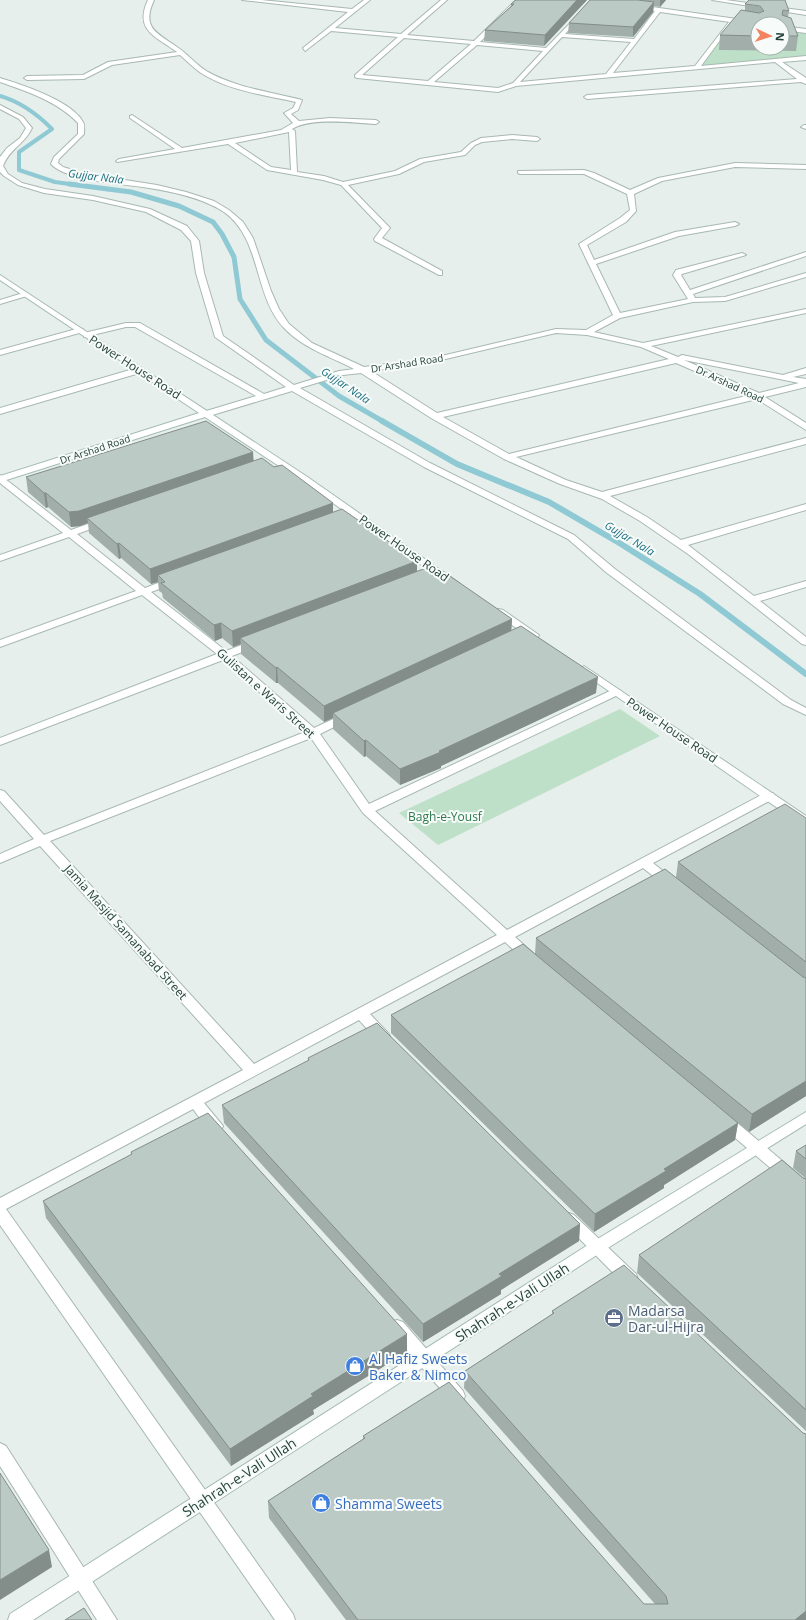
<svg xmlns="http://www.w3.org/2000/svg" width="806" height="1620" font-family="'Open Sans',sans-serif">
	<rect width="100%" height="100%" fill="#e6efeb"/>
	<path fill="#bfe0c8" d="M731,21L758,48H782V28L806,31V58L696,69Z
		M620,709L660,736L438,845L399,813Z"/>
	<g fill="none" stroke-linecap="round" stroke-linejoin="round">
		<path stroke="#8ec9d4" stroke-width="4" d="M0,96C21,102 37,114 52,129L19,152V170L55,182L77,185"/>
		<path stroke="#8ec9d4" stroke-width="5" d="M69,184L131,192L179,206L213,222L222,234L234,257L240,299L266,340L339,396L384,422"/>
		<path stroke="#8ec9d4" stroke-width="6" d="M382,421L457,464L549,502L621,544L700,594L806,674"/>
		<defs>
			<path id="street" d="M148,0H154C141,28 157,33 177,47C188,54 196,65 208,72C237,88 271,92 302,100L298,110L291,114L299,121L330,118L376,120L379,122L376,124C354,123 311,117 292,129L295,131L297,172L324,176L343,182L395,171L420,159L461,152L471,143L481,138L512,135L537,137L540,139L537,141L512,139L482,142L475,145L465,155L424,162L399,174L348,185L390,228L382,238L442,271V275H439L375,241L374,239L382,228L341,185L323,180L267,170L228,144L117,162L116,161L119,159L175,149L130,118V116L132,115L182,148L281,130L293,123L284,113L293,108L296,102C265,95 229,91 201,73C194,68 187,61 180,55L112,65L84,79L27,80L24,78L27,76L83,75L108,62L177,52C155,36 134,30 148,0ZM289,132L291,170L271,167L235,143Z
				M242,0H261L352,9L364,0H370L335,28L401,34L441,0H447L407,35L474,41L516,0H522L480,42L546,48L580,13L582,16L565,34L634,39L655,11L636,8L638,5L758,22L761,24H758V26L660,12L613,73L695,66L729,22L732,24L701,66L806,56V60L782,62L806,78V84L801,82L587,99L584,97L587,95L797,79L775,62L516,86L498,92L357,78L355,77V75L398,37L331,31L305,51L303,48L348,12ZM562,37L631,42L606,74L520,82ZM404,38L471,44L428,81L362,75ZM477,45L543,51L513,83L498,88L434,82Z
				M712,0H726L806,11V15Z
				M782,26L806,29V33L782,30Z
				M0,78C23,85 72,101 83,122C85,125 84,130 84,134L59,159L58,163L63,167L86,174L157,185L186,192L214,201L229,210L243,222L253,238L271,291L279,309L289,324L312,343L364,367L433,358L556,329L586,330L613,315L579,244L620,218L630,210L627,194L584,174H520L518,173V171L584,170L594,173L630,190L658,178L735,163L806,165V169L735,167L662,181L634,194L636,211L626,222L587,245L594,260L675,232L735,222L739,224L735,226L679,236L596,264L620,313L688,299L673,275L676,270L742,253L746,255L682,274L681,275L690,290L806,252V256L693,294L695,298L725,297L806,273V277L725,301L693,302L620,318L594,332L643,343L806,309V313L651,346L678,357L682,355L783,375L806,368V374L793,377L806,379V387L765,397L806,423V430L757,399L516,457L566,480L602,492L806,438V444L610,496L647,517L681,540L806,504V510L688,545L754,596L806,581V587L760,601L806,637V645L802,644L688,554L640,521L602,499L560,484L504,459L431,418L361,373L343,375L300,388L430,463L574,535L615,569L791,700L806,708V715L783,704L607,573L568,539L424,467L292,391L209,416H203V412L256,396L135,327H126L84,337V333L126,323H140L264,394L286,387L215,337L196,273L191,241L181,230L146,212L93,200L44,193L18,185L4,176L0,172V157L7,148L20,138L26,128L19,119L0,109V105L23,117L32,128C24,145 10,148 3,166L8,174L22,183L45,189L93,196L150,209L187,226L199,241L204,273L223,336L294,385L339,371L354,369C329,356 303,348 284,328C253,295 262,239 224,212C203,198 174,192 149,188C126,184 66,181 51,164L54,157L78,134V123C57,101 28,92 0,82ZM556,333L587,335L641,347L669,359L437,413L371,371L433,362ZM684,360L799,383L759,393ZM676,363L750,395L509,454L443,417Z
				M804,125H806V129L801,127Z
				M23,293L30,295L0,304V300Z
				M80,328L84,330L83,332L0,355V350Z
				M140,367L144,370L143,372L0,414V408Z
				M0,475L71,530L99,520H105L107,522L105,524L77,534L145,588L171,578H179L180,580L179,582L151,592L226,651L252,641H260L261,643L260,645L232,656L314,728L344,714H352L354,716L352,718L320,734L369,804L612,690H620L622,692L620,694L375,811L507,930L765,793H773L775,796L773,799L653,863L674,880L676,883L674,886H666L643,868L515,937L534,954L536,957L534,960H524L505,942L370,1014L388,1033L390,1036L388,1039C376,1043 367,1028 359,1020L204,1103L223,1126L221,1130C209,1134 200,1118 193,1109L6,1209L293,1614L295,1620H275L0,1225V1198L243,1070L40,846L0,863V854L34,839L0,801V790L4,791L44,835L305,732L223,660L0,745V738L217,654L142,595L0,647V640L136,591L69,537L0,561V555L63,533L0,483ZM311,738L363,813L497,935L254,1064L50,841Z
				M724,1115L729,1116L806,1181V1196L801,1194L719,1124L717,1120L719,1116Z
				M569,1213L574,1215L636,1274L638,1279L636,1284L630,1285L624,1284L564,1223L561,1219L564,1215Z
				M397,1320L403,1322L463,1391L465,1396L463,1401L457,1403L451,1401L391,1332L389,1327L391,1322Z
				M0,1443L6,1446L117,1620H97L0,1466Z"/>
			<path id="secondary" d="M0,275L306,476L459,583L458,585H450L300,480L205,417L0,482V476L199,413L0,280Z
				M499,609L503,610L539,635L538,637H530L495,614L494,612L495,610Z
				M584,666L806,816V826L802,825L580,671L579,669Z
				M806,1112V1124L603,1251L33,1620H8L10,1614L591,1243Z"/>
		</defs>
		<use href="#street" stroke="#a8b8b2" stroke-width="2"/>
		<use href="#secondary" stroke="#a4bbb3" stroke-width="2"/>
		<use href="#street" fill="#fff" fill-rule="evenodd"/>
		<use href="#secondary" fill="#fff" fill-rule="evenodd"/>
	</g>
	<path fill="#a1aea9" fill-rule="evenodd" d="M516,0H587L544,46L484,41L485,30L511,6V4Z
		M590,0H666L660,7L654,6L653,12L633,37L568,33L569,23Z
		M745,4L789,11L788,17L798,36L796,51L719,50L720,35L745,11ZM758,24H782V48H758Z
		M253,452V461L274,467L333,503V512L417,561V571L437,575L512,619L511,631L596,693L441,766V768L400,785L366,756L364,757L333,729V718L324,722L278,683H276L241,654V644L233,647L222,638L215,641L163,598L162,593L159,591L158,582L151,584L121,558L119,559L89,533L88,523L80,526L71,527L48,507L46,508L28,492L26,477Z
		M806,818V1096L749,1132L588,999L738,1123L735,1140L664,1185V1188L594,1232L391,1033V1015L535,954L536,938L676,877L678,862Z
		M308,1058L580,1224L579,1241L501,1290V1294L423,1342L224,1123L222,1105L308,1061Z
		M806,1145V1431L637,1273L639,1255L803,1178H805L793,1168L796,1151Z
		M131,1152L407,1352L313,1410L314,1414L231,1466L46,1218L43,1201L131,1155Z
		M552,1311L806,1620H346L269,1518L268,1501L363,1439V1436L644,1604H655L464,1388L465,1371L552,1314Z"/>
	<path fill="#838d89" d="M577,0H587L544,46L545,35Z
		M660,0H666L660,7Z
		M654,2L653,12L633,37V27Z
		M253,452L254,466L87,518L88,523L80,526L71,527L69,512Z
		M44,493H46L48,507L46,508Z
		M333,503V518L158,575V582L151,584L150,569Z
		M119,543L121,558L119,559L117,544Z
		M417,561V576L240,638L241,644L233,647L232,631Z
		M512,619L511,635L333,713V718L324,722V706Z
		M221,623L222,638L215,641L214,625Z
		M277,667L278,683H276V668Z
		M598,677L596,693L441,766V768L400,785V769Z
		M366,740V756L364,757V741Z
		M806,1081V1096L749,1132L752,1114Z
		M738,1123L735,1140L664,1185V1188L594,1232L595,1214L664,1169Z
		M580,1224L579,1241L501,1290V1294L423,1342V1324L499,1274Z
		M407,1334V1352L313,1410L314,1414L231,1466L230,1449L311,1394Z
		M49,1550L52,1567L0,1600V1580Z
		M806,1611V1620H795Z"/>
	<path fill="#bbcac4" stroke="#838d89" d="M516,0H577L545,35L485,30L514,4H511Z
		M590,0H638L654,2L633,27L569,23Z
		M749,0H785L789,11L783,10L782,15L791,18L798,36H782V24H758V36L720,35L741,10L759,13L764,11L760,6L745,4Z
		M206,421L253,452L79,511L69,512L46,493H44L26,477Z
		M262,458L274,467L282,465L333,503L150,569L119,543L117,544L87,518Z
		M342,509L417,561L232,631L221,623L214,625L161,583L165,582L158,575Z
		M426,568L437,575L444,572L512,619L324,706L277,667L276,668L240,638Z
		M521,626L598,677L439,751L441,752L400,769L366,740L364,741L333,713Z
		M785,804L806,818V962L678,862Z
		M665,869L803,977L806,978V1081L752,1114L536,938Z
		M523,944L738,1123L664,1169L666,1171L595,1214L391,1015Z
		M377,1023L580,1224L499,1274L502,1276L423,1324L222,1105L309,1060L308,1058Z
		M208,1113L407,1334L311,1394L313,1396L230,1449L43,1201L132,1154L131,1152Z
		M806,1145V1159L796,1151Z
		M782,1160L803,1178L806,1179V1410L639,1255Z
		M624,1265L803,1433L806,1434V1611L795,1620H358L268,1501L365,1438L363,1436L449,1382L644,1604H668L666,1596L465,1371L554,1313L552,1311Z
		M0,1473L49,1550L0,1580Z
		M84,1608L92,1620H65Z"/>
	<defs>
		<symbol id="office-disc" viewBox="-11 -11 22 22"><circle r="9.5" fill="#5c6f8a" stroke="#f7fbf9"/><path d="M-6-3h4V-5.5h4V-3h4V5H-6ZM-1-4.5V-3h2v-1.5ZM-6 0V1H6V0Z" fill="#fff"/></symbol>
		<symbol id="shop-disc" viewBox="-11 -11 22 22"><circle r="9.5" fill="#3f7fe0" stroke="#f7fbf9"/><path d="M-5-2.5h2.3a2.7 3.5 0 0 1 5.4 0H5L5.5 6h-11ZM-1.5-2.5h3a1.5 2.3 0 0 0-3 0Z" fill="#fff"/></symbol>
	</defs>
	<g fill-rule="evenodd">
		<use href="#office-disc" x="603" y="1307" width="22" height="22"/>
		<use href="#shop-disc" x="344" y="1355" width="22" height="22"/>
		<use href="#shop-disc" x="310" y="1492" width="22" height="22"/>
	</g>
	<g text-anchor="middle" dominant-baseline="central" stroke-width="4" stroke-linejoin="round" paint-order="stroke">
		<g font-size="10" fill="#24423a" stroke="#f7fbf9">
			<text transform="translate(407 363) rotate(-9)">Dr Arshad Road</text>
			<text transform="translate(730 384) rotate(25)">Dr Arshad Road</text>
			<text transform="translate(95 449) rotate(-18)">Dr Arshad Road</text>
		</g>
		<g font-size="11" font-style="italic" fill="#1c6f80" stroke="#f7fbf9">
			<text transform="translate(96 176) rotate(7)">Gujjar Nala</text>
			<text transform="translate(346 385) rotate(34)">Gujjar Nala</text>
			<text transform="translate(630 538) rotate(31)">Gujjar Nala</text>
		</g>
		<g font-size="12" fill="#24423a" stroke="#f7fbf9">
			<text transform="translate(135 367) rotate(33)">Power House Road</text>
			<text transform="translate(404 548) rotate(35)">Power House Road</text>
			<text transform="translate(266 693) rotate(42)">Gulistan e Waris Street</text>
			<text transform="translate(672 730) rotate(34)">Power House Road</text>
			<text transform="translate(126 932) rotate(48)">Jamia Masjid Samanabad Street</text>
		</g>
		<g font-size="12" fill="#2d7a4b" stroke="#f7fbf9">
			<text x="445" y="816">Bagh-e-Yousf</text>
		</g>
		<g font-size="14" fill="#24423a" stroke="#f7fbf9">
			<text transform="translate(512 1302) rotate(-33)">Shahrah-e-Vali Ullah</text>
			<text transform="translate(239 1477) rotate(-33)">Shahrah-e-Vali Ullah</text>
		</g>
		<g font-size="14" fill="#4e5e75" stroke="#f7fbf9" text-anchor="start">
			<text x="628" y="1310">Madarsa<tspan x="628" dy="16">Dar-ul-Hijra</tspan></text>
		</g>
		<g font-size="14" fill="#366cbe" stroke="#f7fbf9" text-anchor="start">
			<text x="369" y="1358">Al Hafiz Sweets<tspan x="369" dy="16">Baker &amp; Nimco</tspan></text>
			<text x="335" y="1503">Shamma Sweets</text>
		</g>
	</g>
	<g transform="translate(770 36) rotate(94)"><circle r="19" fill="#f7fbf9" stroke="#a3b1ad"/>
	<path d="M0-3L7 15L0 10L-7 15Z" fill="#f4845f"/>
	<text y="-6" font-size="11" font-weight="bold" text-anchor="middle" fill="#24423a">N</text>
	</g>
</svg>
